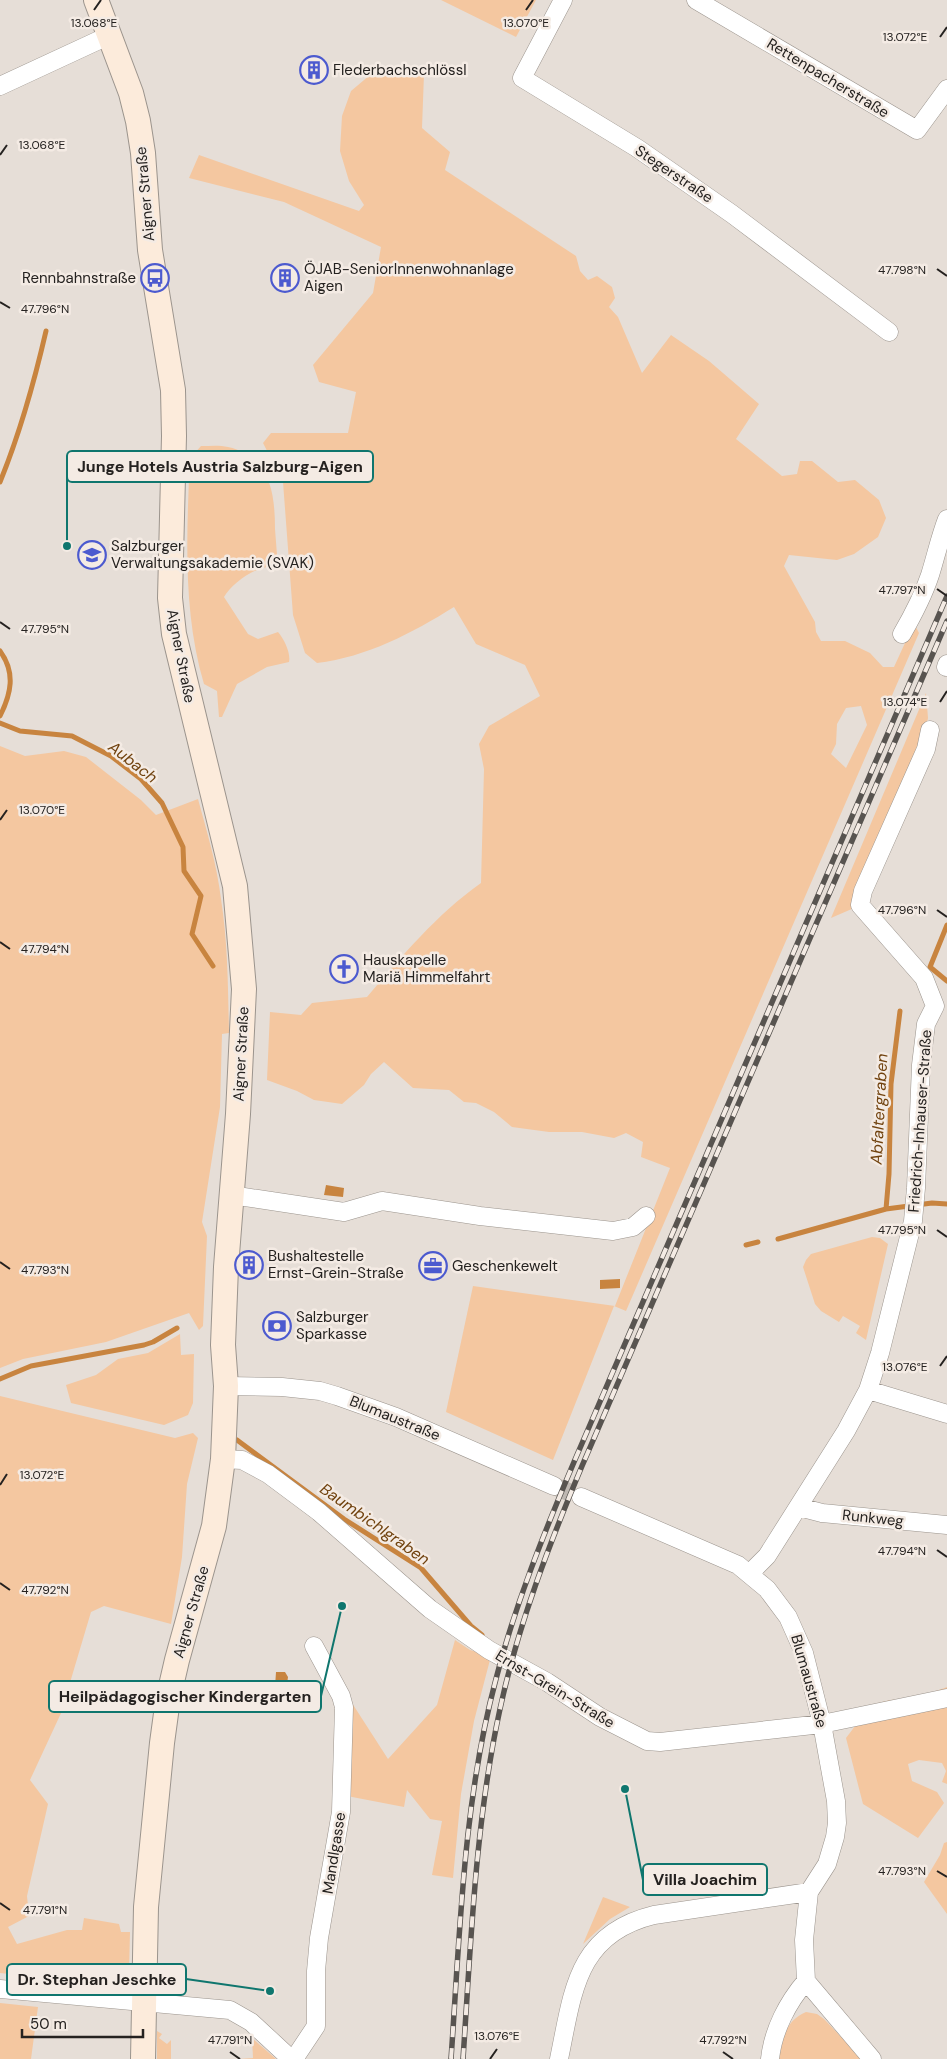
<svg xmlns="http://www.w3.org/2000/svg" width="947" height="2059" font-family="'DM Sans',sans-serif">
	<rect width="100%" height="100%" fill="#e6ded7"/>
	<path fill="#f4c7a0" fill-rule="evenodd" d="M441,0H536L516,37Z
		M396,69L424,74L422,128L450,152L445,170L576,256L580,271L588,280L597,276L612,287L615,298L609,307L618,317L642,373L671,335L709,361L759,404L736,439L782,476L797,474L800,461H812L838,482L855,480L879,500L886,518L878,537L854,554L837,560L789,555L784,566L815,622L816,632L821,641H845L870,653L883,667H894L910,632L916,627L919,633L626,1311L614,1306L553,1460L446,1412L473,1286L615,1306L670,1168L641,1157L643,1142L626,1133L614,1138L582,1132H549L512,1127L494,1112L476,1103L464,1102L449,1090L413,1088L384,1062L371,1074L364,1085L342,1104L314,1100L297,1091L267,1080L270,1012L301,1015L312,1003L367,997C401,957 437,914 481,883L484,769L479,744L489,726L540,696L525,665L476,644L454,607C412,633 367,657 317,663L305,653L293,615L283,482L263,443L271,433H348L356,392L319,382L313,365L373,293L381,247L284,202L189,178L199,155L359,211L364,205L349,181L340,151L342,116L351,91L370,75ZM861,706L867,725L846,768L831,754L836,744L837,724L846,708Z
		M201,446C210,446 220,445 228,447C270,456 275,493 275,529C276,542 277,555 278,567C259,563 233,582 224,597L248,634L258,639L278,632C284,639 291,653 289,662L267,667L237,684L222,717H219L217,691L204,684C182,609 187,531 190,454H194Z
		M926,693L928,718L923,742L854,908L831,918Z
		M0,746L25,756L64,751L86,757L141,800L156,815L198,799C207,832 217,865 221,899C228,944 228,989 229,1033L222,1034L220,1107L202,1222L207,1236L203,1326L199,1330L189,1313L106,1342L23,1359L0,1368Z
		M872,1237L880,1238L888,1244L866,1340L856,1333L860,1326L843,1316L839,1322L821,1311L815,1304L803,1267L806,1260L811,1254Z
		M180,1334L181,1355L194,1354L193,1403L188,1415L164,1425L71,1403L66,1385L96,1375L118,1359L148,1353Z
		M0,1396L175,1438L193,1433L198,1438L187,1484L182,1557L171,1624L104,1606L91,1612L69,1686L60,1689L62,1711L30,1780L48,1804L27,1896L29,1916L8,1927L17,1944L67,1930H82L84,1918L119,1924L121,1932H130L129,1973L126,1981L119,1986L0,1973Z
		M455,1640L470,1650L491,1656L474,1721L461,1794L453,1878L432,1875L442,1821L430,1819L407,1790L404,1807L347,1796L350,1700L388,1759L437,1705Z
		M947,1687V1784L942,1782L946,1771L942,1763L919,1760L908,1764L912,1781L937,1792L944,1803L918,1838L863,1804L846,1738L871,1705L890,1700L914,1699Z
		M947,1842V1914L924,1882L940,1855L944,1843Z
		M603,1897L630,1907L610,1919L583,1944Z
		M0,2003L38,2007L31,2059H0Z
		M806,2012L817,2014L824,2019L862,2059H779C783,2038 785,2021 806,2012Z
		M157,2031L162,2034L159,2038L167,2044L171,2040V2059H157Z
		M252,2038L276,2059H239L253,2058Z"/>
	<path fill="#c8843f" d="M326,1185L344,1188L343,1197L324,1195Z
		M620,1279V1288L600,1289V1280Z
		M276,1672H285L288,1677L287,1684L284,1688L275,1687Z"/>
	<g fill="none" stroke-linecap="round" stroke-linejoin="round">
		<path stroke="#c8843f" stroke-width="5" d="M0,482C20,433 34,383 46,331
			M0,651C16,673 11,694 0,716
			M0,723L20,731L72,736L111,756L141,779L162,803L183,847L184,871L201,896L192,934L213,966
			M947,925L930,967L947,981
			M886,1209L889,1174L891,1084L900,1011
			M778,1239L886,1209L932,1203L947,1204
			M746,1245L758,1242
			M0,1379L31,1366L144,1345L153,1342L177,1328
			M237,1440L344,1519L421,1568L471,1626L482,1635"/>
		<path stroke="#bfb8b2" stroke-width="18" stroke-dasharray="18 9" stroke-linecap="butt" d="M554,1486L581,1497"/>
		<defs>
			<path id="street" d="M563,0L522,78L637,148L732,214L889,332
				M696,0L917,130L947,89
				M0,86L110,35
				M902,634C913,615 923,596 930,575C936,556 940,537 947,519
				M946,667L947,664
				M231,1195L344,1212L382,1201L480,1216L613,1231L633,1227L646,1216
				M226,1386L282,1387L320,1391L337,1396L396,1417L554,1486
				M868,1390L947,1414
				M223,1459L242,1460L268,1474L319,1512L430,1609L489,1650L547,1682L600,1717L647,1741L660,1742L822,1724L947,1698
				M581,1497L738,1565L767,1589L788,1617L804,1653L822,1724L836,1801L837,1823L835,1837L827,1864L809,1892L804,1940L806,1981L872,2059
				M799,1507L822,1513L947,1525
				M750,1573L767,1556L846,1431L868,1390L880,1353L913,1221L916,1188L921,1065L926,1024L935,1006L924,978L860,905L863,891L926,749L930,730
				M0,1989L230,2010L251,2022L291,2059
				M294,2059L316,2026V1971L319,1938L341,1812L344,1707L341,1696L314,1646
				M559,2059C573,1992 576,1934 654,1915L809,1892
				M770,2059C773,2030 788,2002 806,1981"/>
			<path id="secondary" d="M96,0L131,93L138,121L143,153L150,250L173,390L174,436L170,598L174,634L235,886L244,989L238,1114L226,1267L223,1345L226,1386L223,1459L214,1526L177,1660L168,1699L162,1743L146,1907L143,2059"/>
		</defs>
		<use href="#street" stroke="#9b948d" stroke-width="19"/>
		<use href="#secondary" stroke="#9b948d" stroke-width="26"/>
		<use href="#street" stroke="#fff" stroke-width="18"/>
		<use href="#secondary" stroke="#fcebdb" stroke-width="24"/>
		<defs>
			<path id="rail" d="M451,2059C460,1933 463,1802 496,1679C515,1605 544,1533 574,1462L947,596
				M463,2059C471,1942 475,1824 500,1709C518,1625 549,1545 582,1466L947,621"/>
		</defs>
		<use href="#rail" stroke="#585450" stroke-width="5.5"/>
		<use href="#rail" stroke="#f4ebe4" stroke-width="4" stroke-dasharray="11" stroke-linecap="butt"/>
	</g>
	<path fill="none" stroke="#252220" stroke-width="2" d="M94,10L101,0M526,10L533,0M940,37L947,27M0,155L7,145M937,269L947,276M0,302L10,308M937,589L947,596M0,622L10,629M940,702L947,691M0,820L7,810M937,910L947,917M0,942L10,949M937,1230L947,1237M0,1262L10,1269M940,1366L947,1356M0,1485L7,1474M937,1550L947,1557M0,1583L10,1590M937,1871L947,1877M0,1903L10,1910M230,2052L240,2059M723,2052L733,2059M490,2059L497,2049"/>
	<defs>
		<symbol id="building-ring" viewBox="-11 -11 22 22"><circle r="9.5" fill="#f4ebe4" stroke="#4c5acf" stroke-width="1.5"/><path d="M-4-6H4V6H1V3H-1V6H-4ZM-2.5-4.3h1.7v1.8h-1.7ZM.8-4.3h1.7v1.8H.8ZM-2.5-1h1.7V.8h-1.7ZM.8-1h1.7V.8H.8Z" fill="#4c5acf"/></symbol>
		<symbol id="bus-ring" viewBox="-11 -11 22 22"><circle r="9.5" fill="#f4ebe4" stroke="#4c5acf" stroke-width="1.5"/><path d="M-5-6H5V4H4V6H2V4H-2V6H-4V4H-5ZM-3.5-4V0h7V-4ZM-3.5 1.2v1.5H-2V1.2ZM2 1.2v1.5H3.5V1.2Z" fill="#4c5acf"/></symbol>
		<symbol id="school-ring" viewBox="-11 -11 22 22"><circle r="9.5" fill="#f4ebe4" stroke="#4c5acf" stroke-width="1.5"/><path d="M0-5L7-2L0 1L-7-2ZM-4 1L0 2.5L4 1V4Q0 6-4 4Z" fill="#4c5acf"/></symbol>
		<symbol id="church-ring" viewBox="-11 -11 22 22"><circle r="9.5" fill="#f4ebe4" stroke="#4c5acf" stroke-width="1.5"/><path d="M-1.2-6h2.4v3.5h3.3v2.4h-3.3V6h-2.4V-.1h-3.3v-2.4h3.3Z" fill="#4c5acf"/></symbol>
		<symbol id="office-ring" viewBox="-11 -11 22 22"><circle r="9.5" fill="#f4ebe4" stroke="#4c5acf" stroke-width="1.5"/><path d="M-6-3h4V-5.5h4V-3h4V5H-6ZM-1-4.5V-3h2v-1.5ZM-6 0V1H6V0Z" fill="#4c5acf"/></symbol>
		<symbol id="bank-ring" viewBox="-11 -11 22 22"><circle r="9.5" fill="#f4ebe4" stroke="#4c5acf" stroke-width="1.5"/><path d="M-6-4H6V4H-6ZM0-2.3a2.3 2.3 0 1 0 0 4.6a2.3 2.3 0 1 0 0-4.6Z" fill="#4c5acf"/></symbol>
	</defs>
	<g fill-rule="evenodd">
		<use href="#building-ring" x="298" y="54" width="32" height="32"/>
		<use href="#bus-ring" x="139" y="262" width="32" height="32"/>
		<use href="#building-ring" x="269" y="262" width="32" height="32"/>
		<use href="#school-ring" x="76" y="539" width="32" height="32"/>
		<use href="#church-ring" x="328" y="953" width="32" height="32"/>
		<use href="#building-ring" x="233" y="1249" width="32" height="32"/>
		<use href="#office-ring" x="417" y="1250" width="32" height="32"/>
		<use href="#bank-ring" x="261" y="1310" width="32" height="32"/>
	</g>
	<g text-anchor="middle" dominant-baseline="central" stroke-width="5" stroke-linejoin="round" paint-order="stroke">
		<g font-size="15" fill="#252220" stroke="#f4ebe4" text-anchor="start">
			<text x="333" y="70">Flederbachschlössl</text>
			<text x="304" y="269">ÖJAB-SeniorInnenwohnanlage<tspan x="304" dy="17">Aigen</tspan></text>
			<text x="136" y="278" text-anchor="end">Rennbahnstraße</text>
			<text x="111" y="546">Salzburger<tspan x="111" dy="17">Verwaltungsakademie (SVAK)</tspan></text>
			<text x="363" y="960">Hauskapelle<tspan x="363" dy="17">Mariä Himmelfahrt</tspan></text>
			<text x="268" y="1256">Bushaltestelle<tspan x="268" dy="17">Ernst-Grein-Straße</tspan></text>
			<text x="452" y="1266">Geschenkewelt</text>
			<text x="296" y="1317">Salzburger<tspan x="296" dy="17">Sparkasse</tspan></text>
		</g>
		<g font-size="15" fill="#252220" stroke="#f4ebe4">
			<text transform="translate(828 78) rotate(31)">Rettenpacherstraße</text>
			<text transform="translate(674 174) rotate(34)">Stegerstraße</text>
			<text transform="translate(145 194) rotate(-95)">Aigner Straße</text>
			<text transform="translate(181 656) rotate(79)">Aigner Straße</text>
			<text transform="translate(241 1054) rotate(-87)">Aigner Straße</text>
			<text transform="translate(920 1121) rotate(-86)">Friedrich-Inhauser-Straße</text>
			<text transform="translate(395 1418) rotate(22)">Blumaustraße</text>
			<text transform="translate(873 1518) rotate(6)">Runkweg</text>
			<text transform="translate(191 1612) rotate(-74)">Aigner Straße</text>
			<text transform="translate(809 1681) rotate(74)">Blumaustraße</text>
			<text transform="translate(555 1689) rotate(31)">Ernst-Grein-Straße</text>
			<text transform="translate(334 1853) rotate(-81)">Mandlgasse</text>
		</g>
		<g font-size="16" font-style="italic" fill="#70420e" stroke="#f4ebe4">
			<text transform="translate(133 762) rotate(38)">Aubach</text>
			<text transform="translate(879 1109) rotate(-87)">Abfaltergraben</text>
			<text transform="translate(375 1524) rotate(35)">Baumbichlgraben</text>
		</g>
	</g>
	<g font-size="12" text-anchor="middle" fill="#252220" stroke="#f4ebe4" stroke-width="5" stroke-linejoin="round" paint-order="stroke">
		<text x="94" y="27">13.068°E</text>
		<text x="526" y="27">13.070°E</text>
		<text x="905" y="41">13.072°E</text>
		<text x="42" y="149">13.068°E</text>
		<text x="902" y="274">47.798°N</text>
		<text x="45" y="313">47.796°N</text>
		<text x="902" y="594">47.797°N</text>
		<text x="45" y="633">47.795°N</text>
		<text x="905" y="706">13.074°E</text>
		<text x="42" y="814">13.070°E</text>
		<text x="902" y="914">47.796°N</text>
		<text x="45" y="953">47.794°N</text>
		<text x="902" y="1234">47.795°N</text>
		<text x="45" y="1274">47.793°N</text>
		<text x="905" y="1371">13.076°E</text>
		<text x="42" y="1479">13.072°E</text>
		<text x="902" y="1555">47.794°N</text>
		<text x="45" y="1594">47.792°N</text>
		<text x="902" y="1875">47.793°N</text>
		<text x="45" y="1914">47.791°N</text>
		<text x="497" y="2040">13.076°E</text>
		<text x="230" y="2044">47.791°N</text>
		<text x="723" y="2044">47.792°N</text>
	</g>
	<path fill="none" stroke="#0f766e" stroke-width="2" d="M67 546L67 466M342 1606L321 1696M625 1789L643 1880M270 1991L186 1979"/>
	<g fill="#0f766e" stroke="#f4ebe4" stroke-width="2">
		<circle cx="67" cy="546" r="5"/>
		<circle cx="342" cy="1606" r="5"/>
		<circle cx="625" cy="1789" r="5"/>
		<circle cx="270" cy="1991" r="5"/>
	</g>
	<g fill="#f4ebe4" stroke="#0f766e" stroke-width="2">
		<rect x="67" y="451" width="306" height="31" rx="5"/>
		<rect x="49" y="1681" width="272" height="31" rx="5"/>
		<rect x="643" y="1864" width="124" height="31" rx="5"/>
		<rect x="7" y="1964" width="179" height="31" rx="5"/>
	</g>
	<g font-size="16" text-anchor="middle" font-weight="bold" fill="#252220">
		<text x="220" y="472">Junge Hotels Austria Salzburg-Aigen</text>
		<text x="185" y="1702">Heilpädagogischer Kindergarten</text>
		<text x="705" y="1885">Villa Joachim</text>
		<text x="97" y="1985">Dr. Stephan Jeschke</text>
	</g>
	<path d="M22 2029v8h121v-8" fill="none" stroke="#252220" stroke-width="2.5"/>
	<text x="30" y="2029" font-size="15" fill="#252220" stroke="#f4ebe4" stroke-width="4" paint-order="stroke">50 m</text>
</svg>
